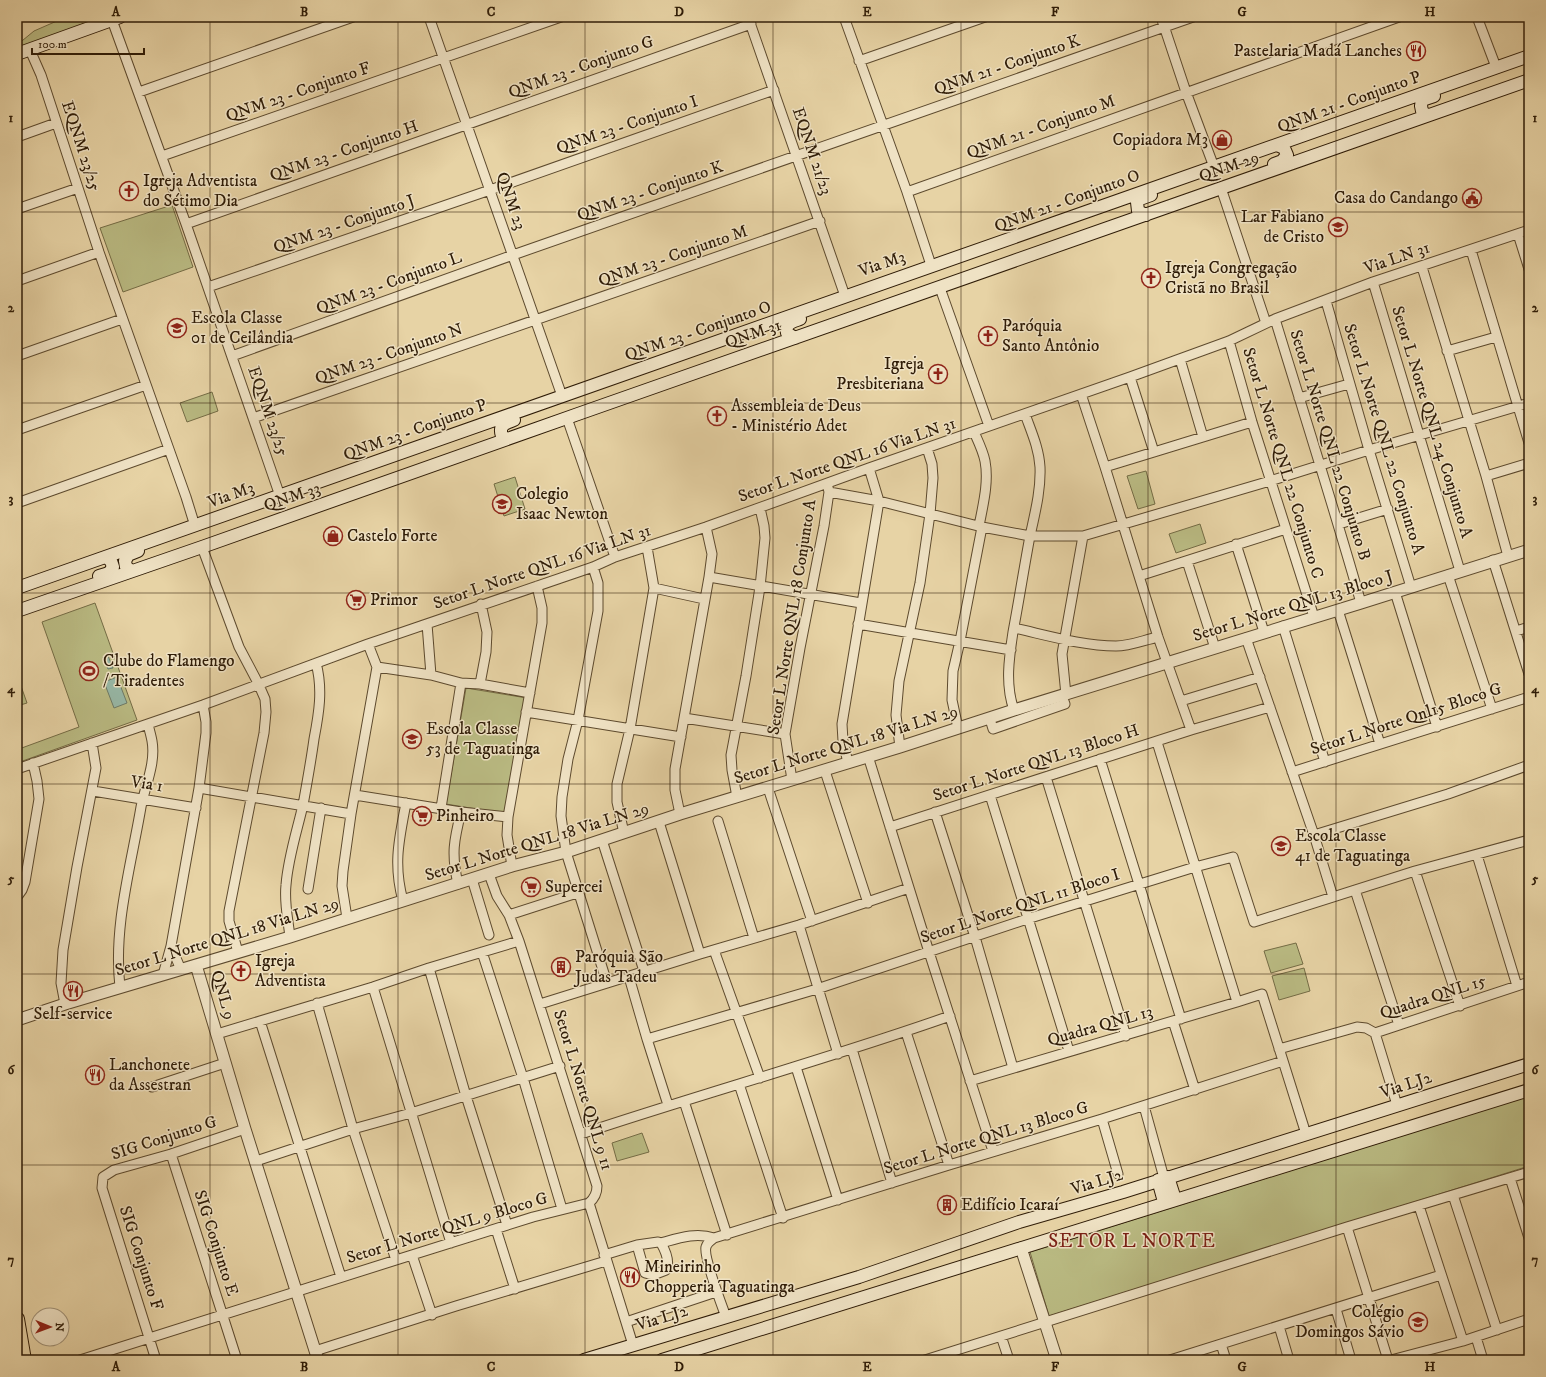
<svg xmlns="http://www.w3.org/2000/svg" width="1546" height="1377" font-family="'IM FELL DW Pica',serif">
	<rect width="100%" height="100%" fill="#e7d3a5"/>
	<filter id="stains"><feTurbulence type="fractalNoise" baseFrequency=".005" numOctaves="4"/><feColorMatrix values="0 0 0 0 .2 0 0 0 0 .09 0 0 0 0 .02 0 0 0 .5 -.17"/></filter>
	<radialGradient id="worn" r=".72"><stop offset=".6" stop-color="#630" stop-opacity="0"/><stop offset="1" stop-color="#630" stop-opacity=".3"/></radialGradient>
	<path fill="#babb83" stroke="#746c45" d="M66,17H107L17,48V45L34,31Z
		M172,205L193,267L123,292L100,228Z
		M212,392L218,411L187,422L180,403Z
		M1146,471L1155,504L1138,509L1127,476Z
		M515,477L525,509L504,516L494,484Z
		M1200,524L1206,543L1176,553L1169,534Z
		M95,603L137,720L17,763V751L20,750L19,749L79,727L42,622Z
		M21,686L27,703L17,706V687Z
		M466,688L527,698L507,814L446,804Z
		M1296,943L1303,964L1271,973L1264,951Z
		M1304,968L1310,991L1279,1000L1272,976Z
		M1529,1096V1166L1049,1316L1030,1252Z
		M642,1133L649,1152L617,1161L612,1143Z"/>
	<path fill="#97b8a7" stroke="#6d7a67" d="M108,656L113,668L108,669L103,657Z
		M117,677L127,703L114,708L104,682Z"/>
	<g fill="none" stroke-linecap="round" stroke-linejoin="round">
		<defs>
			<path id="minor" d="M429,17L562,396
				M748,17L845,296
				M844,17L907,192L931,265
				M1161,17L1186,92L1214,167
				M1477,17L1496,67
				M112,20L186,224L280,496
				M30,50L41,75L99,252L186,497L195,526
				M859,61L985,17
				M139,92L353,17
				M17,137L56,123
				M162,156L561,17
				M1221,188L1266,323
				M907,192L1399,17
				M17,209L78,188
				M186,224L751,24
				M1518,234L1529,269
				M1471,250L1529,443
				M1422,267L1486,476L1508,556
				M17,281L99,252
				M1373,282L1460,571
				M208,287L490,190L774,90
				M940,288L989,426
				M1326,301L1369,450L1411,587
				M1275,319C1304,414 1334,508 1361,603
				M1229,341L1252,422L1314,617
				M1447,351L1496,337
				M17,356L122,319
				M232,356L513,255L1193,17
				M1180,359L1203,437
				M1130,377L1154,452
				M1081,394L1105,467L1158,637L1191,730
				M1299,398L1349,384
				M253,418L820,221
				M567,418L615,557
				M17,430L146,385
				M974,432C978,441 983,451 985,461C989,482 983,505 979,526
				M1105,467L1252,422
				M1486,476L1529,463
				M829,492L879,501L982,527L1030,536H1083L1270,481L1369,450L1529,403
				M17,503L169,449
				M1339,524L1388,509
				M1236,544L1264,632
				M202,547L239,647L258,683L265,699L266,712L264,733L229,911V921L238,952
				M1493,560L1529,674
				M1187,561L1215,648
				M593,567L598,583V611L578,720L568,759L562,797L561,816L566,852L607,983
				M1448,575L1492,709
				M1139,576L1286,529
				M709,577L861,603
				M654,588L704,599
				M1395,592L1437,727
				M1338,610L1380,744
				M427,624L431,675
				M858,624L1011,650
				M1283,626L1325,762
				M1014,628C1046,635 1083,646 1116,646C1130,646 1144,640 1158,637
				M1516,631L1529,627
				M1246,638L1314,835L1333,897
				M377,667L431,675L461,683L480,684L530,693
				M480,684L486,652L487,632L481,604
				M1066,695L1062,654L1083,536
				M1181,701L1260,677
				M1014,710C1005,685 1009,658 1013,632C1019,600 1024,568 1030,536C1035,513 1041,490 1040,467C1039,448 1031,431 1025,414
				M526,712L681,737
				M684,718L785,734
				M990,719L993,729L1065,704L1062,696
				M958,728L952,700L953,671L960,641L982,527
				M1157,742L1237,1002L1262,994L1306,1134
				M900,747L896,715L899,681L920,583L930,514L933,478L932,464L927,448
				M868,756L929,952L993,1151
				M1100,759L1181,1019
				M848,763L843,741L842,724L879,501L869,468
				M17,769L203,705L368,644L593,567L615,557L706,527L869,468L1130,377L1229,341L1275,319L1373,282L1529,230
				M825,771L868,903
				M1292,772L1529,697
				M1046,777L1126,1036
				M792,780L785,734L800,648L824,526L829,492L828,487
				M199,788L351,814
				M768,788L812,921
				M93,791L196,808
				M355,795L461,812L508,817
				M990,795L1069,1051
				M737,797L732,770L731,755L746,676L760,587L765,538L764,526L760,508
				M441,808L461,683
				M935,812L975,937L1013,1068
				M680,814L675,790V769L709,577L712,554L706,527
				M718,821L754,938
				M659,822L700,954
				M890,827L1191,730L1270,707
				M624,833L617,802V784L630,729L654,588L647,547
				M1314,835L1448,794L1529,765
				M602,840L644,971
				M1477,855L1517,986
				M512,866L507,835L508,817L542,623V608L537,586
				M1415,871L1460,1006
				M472,879L489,935
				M458,884C451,854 454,840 461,812
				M308,889L321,808
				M1355,890L1399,1025
				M17,897L22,890L25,882L39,799L37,781L33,763
				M403,901C393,864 399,840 406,803
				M509,915L577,893
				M347,918L342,886L343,871L351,814L377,667L368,644
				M799,925L838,1054
				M290,937C288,919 284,903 286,885C288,858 297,831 303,805C307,783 311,761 314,739C319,713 323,689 316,663
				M171,946L181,970
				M714,950L760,1078
				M482,952L523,1078L562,1209
				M429,968L466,1096L507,1225
				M163,975L171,946L199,788L206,733V722L203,705
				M629,977L647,1039L668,1105
				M120,987C113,927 131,866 141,807C145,786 156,763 152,741C151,735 149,729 148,724
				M373,987L451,1243
				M317,1003L353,1129L396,1260
				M65,1004L61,983L63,950L77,867L96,768L92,743
				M540,1004L700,954L799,925L909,888
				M260,1021L341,1277
				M1173,1021L1195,1090
				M906,1032L949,1165
				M217,1034L373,987L429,968L519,941
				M647,1039L817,989L1027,919L1195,867L1233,857L1254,922L1415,871L1529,840
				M852,1049L892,1183
				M1279,1049L1357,1027L1366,1028L1375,1033
				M796,1067L838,1200
				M970,1081L1237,1002
				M739,1084L783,1218
				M152,1087L225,1063
				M684,1101L727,1235
				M1397,1105L1375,1033L1529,982
				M1144,1106L1164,1178
				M1102,1119L1118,1174
				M581,1134C704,1093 828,1059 950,1016
				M171,1154L237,1360
				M256,1161L353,1129L411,1113L560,1066
				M1510,1178L1529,1238
				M1453,1195L1497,1330
				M589,1203L633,1345
				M1419,1206L1463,1341
				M1347,1227L1388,1360
				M496,1229L515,1289
				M661,1243C679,1238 696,1232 714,1238
				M412,1255L432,1315
				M604,1255L637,1245L658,1242L661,1243C665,1250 670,1262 666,1270L653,1275L645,1273L637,1245
				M1336,1309L1351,1360
				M726,1317C722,1306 703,1256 706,1247C707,1243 710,1241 714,1238L949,1165L1102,1119L1283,1061
				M626,1322L716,1292
				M1279,1326L1289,1360
				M1001,1336L1009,1360
				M1476,1337L1483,1360
				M1221,1344L1226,1360
				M315,1351L456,1306L606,1261
				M80,1360L396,1260L533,1217L589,1203C595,1198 597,1193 597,1186L519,941L509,915L497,896L489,874
				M156,1360L102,1188L103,1177L114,1170L171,1154L245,1129
				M925,1360L1347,1227L1529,1172
				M1170,1360L1441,1275
				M1391,1360L1463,1341L1529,1319"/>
			<path id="tertiary" d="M196,965L245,1129L318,1360
				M17,1020L65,1004L290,937L512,866L566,852L680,814L900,747L1014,710L1361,603L1529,550
				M1021,1248L1057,1360"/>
			<path id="secondary" d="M17,54L120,17
				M1429,115L1425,114L1422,111L1421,106L1422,100L1434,96
				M1274,164L1282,161L1287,155L1284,148L1277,145
				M1146,215L1138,211L1137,202L1140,199L1151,195
				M795,338L787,333C785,323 792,322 800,319
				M507,439L502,436C498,425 506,423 514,420
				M132,571L126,567L125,561L128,555L138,551
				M99,576L109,573L113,567L111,561L106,557
				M17,588L1529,56
				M17,611L202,547L578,414L1529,80
				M1168,1177L1175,1199
				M1158,1180L1164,1202
				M584,1360L859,1277L1019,1222L1123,1192L1529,1064
				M662,1360L1529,1090"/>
			<path id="primary" d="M17,1319L24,1360"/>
		</defs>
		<use href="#minor" stroke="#5d4a2e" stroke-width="11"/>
		<use href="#tertiary" stroke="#5d4a2e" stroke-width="13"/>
		<use href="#secondary" stroke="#2f1c07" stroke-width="14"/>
		<use href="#primary" stroke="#2f1c07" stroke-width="16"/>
		<use href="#minor" stroke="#efe2c4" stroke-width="9"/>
		<use href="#tertiary" stroke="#efe2c4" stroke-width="11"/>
		<use href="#secondary" stroke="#efe2c4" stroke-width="12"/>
		<use href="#primary" stroke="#e7d3a5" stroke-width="14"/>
	</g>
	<path fill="none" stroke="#2f1c07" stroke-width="1" stroke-opacity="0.55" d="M210,17V1360M398,17V1360M585,17V1360M773,17V1360M961,17V1360M1148,17V1360M1336,17V1360M17,212H1529M17,403H1529M17,593H1529M17,784H1529M17,974H1529M17,1165H1529"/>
	<defs>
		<symbol id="restaurant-ring" viewBox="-11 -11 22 22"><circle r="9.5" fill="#efe2c4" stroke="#8f2418" stroke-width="1.5"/><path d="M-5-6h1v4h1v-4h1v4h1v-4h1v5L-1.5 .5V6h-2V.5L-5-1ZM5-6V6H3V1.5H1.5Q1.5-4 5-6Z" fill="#8f2418"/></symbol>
		<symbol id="shop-ring" viewBox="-11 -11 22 22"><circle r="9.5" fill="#efe2c4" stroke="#8f2418" stroke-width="1.5"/><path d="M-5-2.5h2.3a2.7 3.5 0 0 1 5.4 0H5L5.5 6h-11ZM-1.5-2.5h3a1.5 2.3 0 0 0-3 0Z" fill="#8f2418"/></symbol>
		<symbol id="church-ring" viewBox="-11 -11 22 22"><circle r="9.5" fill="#efe2c4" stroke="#8f2418" stroke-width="1.5"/><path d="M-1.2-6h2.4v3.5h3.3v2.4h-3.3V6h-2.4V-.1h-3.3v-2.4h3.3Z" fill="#8f2418"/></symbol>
		<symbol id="civic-ring" viewBox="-11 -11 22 22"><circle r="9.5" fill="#efe2c4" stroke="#8f2418" stroke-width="1.5"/><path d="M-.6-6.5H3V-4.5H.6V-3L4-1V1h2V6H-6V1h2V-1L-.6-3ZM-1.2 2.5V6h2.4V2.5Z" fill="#8f2418"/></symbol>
		<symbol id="school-ring" viewBox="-11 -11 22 22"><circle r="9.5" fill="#efe2c4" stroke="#8f2418" stroke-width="1.5"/><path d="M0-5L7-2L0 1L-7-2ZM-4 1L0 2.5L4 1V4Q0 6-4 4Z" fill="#8f2418"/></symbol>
		<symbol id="supermarket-ring" viewBox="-11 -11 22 22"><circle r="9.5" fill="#efe2c4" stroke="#8f2418" stroke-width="1.5"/><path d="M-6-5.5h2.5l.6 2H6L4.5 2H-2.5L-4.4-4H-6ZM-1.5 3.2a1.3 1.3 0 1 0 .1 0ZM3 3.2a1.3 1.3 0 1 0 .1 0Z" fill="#8f2418"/></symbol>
		<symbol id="stadium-ring" viewBox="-11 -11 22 22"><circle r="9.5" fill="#efe2c4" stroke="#8f2418" stroke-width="1.5"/><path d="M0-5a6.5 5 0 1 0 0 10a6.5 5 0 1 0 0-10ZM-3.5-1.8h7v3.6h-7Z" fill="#8f2418"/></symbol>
		<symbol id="building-ring" viewBox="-11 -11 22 22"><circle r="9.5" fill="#efe2c4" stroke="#8f2418" stroke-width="1.5"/><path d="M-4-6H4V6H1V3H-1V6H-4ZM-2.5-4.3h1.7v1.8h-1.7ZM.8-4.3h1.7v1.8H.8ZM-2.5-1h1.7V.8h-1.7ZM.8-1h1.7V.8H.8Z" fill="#8f2418"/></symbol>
		<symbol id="university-ring" viewBox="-11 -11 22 22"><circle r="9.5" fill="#efe2c4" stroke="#8f2418" stroke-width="1.5"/><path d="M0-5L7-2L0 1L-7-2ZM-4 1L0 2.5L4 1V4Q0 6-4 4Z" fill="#8f2418"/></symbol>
	</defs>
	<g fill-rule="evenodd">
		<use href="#restaurant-ring" x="1405" y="40" width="22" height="22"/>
		<use href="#shop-ring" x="1211" y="129" width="22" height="22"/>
		<use href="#church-ring" x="118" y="180" width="22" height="22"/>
		<use href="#civic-ring" x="1461" y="187" width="22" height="22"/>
		<use href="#school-ring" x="1327" y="216" width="22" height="22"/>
		<use href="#church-ring" x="1140" y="267" width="22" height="22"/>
		<use href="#school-ring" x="166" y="317" width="22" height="22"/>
		<use href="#church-ring" x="977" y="325" width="22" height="22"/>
		<use href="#church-ring" x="927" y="363" width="22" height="22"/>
		<use href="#church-ring" x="706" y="405" width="22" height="22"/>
		<use href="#school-ring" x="491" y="493" width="22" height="22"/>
		<use href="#shop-ring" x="322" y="525" width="22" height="22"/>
		<use href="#supermarket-ring" x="345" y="589" width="22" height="22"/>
		<use href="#stadium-ring" x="78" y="660" width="22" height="22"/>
		<use href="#school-ring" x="401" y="728" width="22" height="22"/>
		<use href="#supermarket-ring" x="411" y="805" width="22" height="22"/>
		<use href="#school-ring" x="1270" y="835" width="22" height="22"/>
		<use href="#supermarket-ring" x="520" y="876" width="22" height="22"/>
		<use href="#building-ring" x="550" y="956" width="22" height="22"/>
		<use href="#church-ring" x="230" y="960" width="22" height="22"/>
		<use href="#restaurant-ring" x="62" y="980" width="22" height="22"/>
		<use href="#restaurant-ring" x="84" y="1064" width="22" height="22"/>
		<use href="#building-ring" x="936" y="1194" width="22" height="22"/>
		<use href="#restaurant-ring" x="619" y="1266" width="22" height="22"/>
		<use href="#university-ring" x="1407" y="1311" width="22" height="22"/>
	</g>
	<g text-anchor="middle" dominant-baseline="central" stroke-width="3" stroke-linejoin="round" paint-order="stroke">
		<g font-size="17" fill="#2f1c07" stroke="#efe2c4" text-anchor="start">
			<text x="1402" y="51" text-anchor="end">Pastelaria Madá Lanches</text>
			<text x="1208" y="140" text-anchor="end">Copiadora M3</text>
			<text x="143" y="181">Igreja Adventista<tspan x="143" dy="20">do Sétimo Dia</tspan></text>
			<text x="1458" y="198" text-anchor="end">Casa do Candango</text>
			<text x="1324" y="217" text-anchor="end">Lar Fabiano<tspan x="1324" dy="20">de Cristo</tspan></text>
			<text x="1165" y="268">Igreja Congregação<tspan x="1165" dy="20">Cristã no Brasil</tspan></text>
			<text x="191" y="318">Escola Classe<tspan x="191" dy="20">01 de Ceilândia</tspan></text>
			<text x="1002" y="326">Paróquia<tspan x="1002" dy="20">Santo Antônio</tspan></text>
			<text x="924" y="364" text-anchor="end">Igreja<tspan x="924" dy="20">Presbiteriana</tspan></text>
			<text x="731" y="406">Assembleia de Deus<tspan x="731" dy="20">- Ministério Adet</tspan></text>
			<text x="516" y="494">Colegio<tspan x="516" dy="20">Isaac Newton</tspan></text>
			<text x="347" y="536">Castelo Forte</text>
			<text x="370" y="600">Primor</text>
			<text x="103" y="661">Clube do Flamengo<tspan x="103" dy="20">/ Tiradentes</tspan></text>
			<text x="426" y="729">Escola Classe<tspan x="426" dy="20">53 de Taguatinga</tspan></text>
			<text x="436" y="816">Pinheiro</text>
			<text x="1295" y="836">Escola Classe<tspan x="1295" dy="20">41 de Taguatinga</tspan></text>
			<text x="545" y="887">Supercei</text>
			<text x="575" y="957">Paróquia São<tspan x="575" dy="20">Judas Tadeu</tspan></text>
			<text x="255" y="961">Igreja<tspan x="255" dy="20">Adventista</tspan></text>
			<text x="73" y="1014" text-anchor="middle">Self-service</text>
			<text x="109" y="1065">Lanchonete<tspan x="109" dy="20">da Assestran</tspan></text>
			<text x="961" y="1205">Edifício Icaraí</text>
			<text x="644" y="1267">Mineirinho<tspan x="644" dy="20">Chopperia Taguatinga</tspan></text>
			<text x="1404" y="1312" text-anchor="end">Colégio<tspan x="1404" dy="20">Domingos Sávio</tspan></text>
		</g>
		<g font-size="17" fill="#2f1c07" stroke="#efe2c4">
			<text transform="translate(1007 65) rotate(-19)">QNM 21 - Conjunto K</text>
			<text transform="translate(581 67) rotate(-20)">QNM 23 - Conjunto G</text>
			<text transform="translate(298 92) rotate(-19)">QNM 23 - Conjunto F</text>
			<text transform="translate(1349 102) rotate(-20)">QNM 21 - Conjunto P</text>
			<text transform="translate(627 125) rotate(-19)">QNM 23 - Conjunto I</text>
			<text transform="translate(1041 127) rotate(-20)">QNM 21 - Conjunto M</text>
			<text transform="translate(81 146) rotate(72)">EQNM 23/25</text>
			<text transform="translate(344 151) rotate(-19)">QNM 23 - Conjunto H</text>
			<text transform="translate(812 151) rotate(71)">EQNM 21/23</text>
			<text transform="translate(1229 167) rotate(-19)">QNM 29</text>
			<text transform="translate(650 191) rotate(-19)">QNM 23 - Conjunto K</text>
			<text transform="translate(511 201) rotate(71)">QNM 23</text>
			<text transform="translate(1067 201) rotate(-20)">QNM 21 - Conjunto O</text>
			<text transform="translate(344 224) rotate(-19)">QNM 23 - Conjunto J</text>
			<text transform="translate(673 256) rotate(-19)">QNM 23 - Conjunto M</text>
			<text transform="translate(1397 258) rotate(-19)">Via LN 31</text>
			<text transform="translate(882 264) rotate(-19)">Via M3</text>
			<text transform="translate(389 283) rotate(-20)">QNM 23 - Conjunto L</text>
			<text transform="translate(698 331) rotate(-19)">QNM 23 - Conjunto O</text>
			<text transform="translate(753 334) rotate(-19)">QNM 31</text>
			<text transform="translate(389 354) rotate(-19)">QNM 23 - Conjunto N</text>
			<text transform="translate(268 411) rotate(71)">EQNM 23/25</text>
			<text transform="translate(1432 422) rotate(73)">Setor L Norte QNL 24 Conjunto A</text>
			<text transform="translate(415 430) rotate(-20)">QNM 23 - Conjunto P</text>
			<text transform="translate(1384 439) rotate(73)">Setor L Norte QNL 22 Conjunto A</text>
			<text transform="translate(1330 445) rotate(73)">Setor L Norte QNL 22 Conjunto B</text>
			<text transform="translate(847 460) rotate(-19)">Setor L Norte QNL 16 Via LN 31</text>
			<text transform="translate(1283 463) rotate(73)">Setor L Norte QNL 22 Conjunto C</text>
			<text transform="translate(231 495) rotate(-20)">Via M3</text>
			<text transform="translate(292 497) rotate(-19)">QNM 33</text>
			<text transform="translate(542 567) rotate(-19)">Setor L Norte QNL 16 Via LN 31</text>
			<text transform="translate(1293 606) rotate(-17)">Setor L Norte QNL 13 Bloco J</text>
			<text transform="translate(792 617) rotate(-81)">Setor L Norte QNL 18 Conjunto A</text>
			<text transform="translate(1406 719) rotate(-18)">Setor L Norte Qnl15 Bloco G</text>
			<text transform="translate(846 745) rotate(-17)">Setor L Norte QNL 18 Via LN 29</text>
			<text transform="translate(1036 763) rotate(-18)">Setor L Norte QNL 13 Bloco H</text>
			<text transform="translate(147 784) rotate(9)">Via 1</text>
			<text transform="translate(537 842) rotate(-17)">Setor L Norte QNL 18 Via LN 29</text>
			<text transform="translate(1020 906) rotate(-18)">Setor L Norte QNL 11 Bloco I</text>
			<text transform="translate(227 937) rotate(-17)">Setor L Norte QNL 18 Via LN 29</text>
			<text transform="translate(223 995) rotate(74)">QNL 9</text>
			<text transform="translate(1433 997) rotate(-18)">Quadra QNL 15</text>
			<text transform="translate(1100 1026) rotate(-16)">Quadra QNL 13</text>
			<text transform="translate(1406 1085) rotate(-18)">Via LJ2</text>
			<text transform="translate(583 1090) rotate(73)">Setor L Norte QNL 9 11</text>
			<text transform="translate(164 1138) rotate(-18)">SIG Conjunto G</text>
			<text transform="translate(986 1138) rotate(-17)">Setor L Norte QNL 13 Bloco G</text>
			<text transform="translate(1097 1182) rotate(-17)">Via LJ2</text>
			<text transform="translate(447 1228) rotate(-17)">Setor L Norte QNL 9 Bloco G</text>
			<text transform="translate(216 1243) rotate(72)">SIG Conjunto E</text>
			<text transform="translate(141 1258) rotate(72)">SIG Conjunto F</text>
			<text transform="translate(662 1318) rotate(-17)">Via LJ2</text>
		</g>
		<g font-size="19" letter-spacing="1" fill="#7a1f14" stroke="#efe2c4">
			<text x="1132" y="1241">SETOR L NORTE</text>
		</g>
	</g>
	<rect width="1546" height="1377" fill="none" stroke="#e7d3a5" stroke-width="44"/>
	<g transform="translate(50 1327) rotate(91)"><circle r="19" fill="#efe2c4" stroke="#a29378"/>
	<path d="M0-3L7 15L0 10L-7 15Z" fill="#8f2418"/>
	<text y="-6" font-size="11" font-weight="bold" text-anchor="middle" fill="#2f1c07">N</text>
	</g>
	<path d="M32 48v6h112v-6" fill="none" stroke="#2f1c07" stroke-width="2"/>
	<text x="38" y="48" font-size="12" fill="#2f1c07" stroke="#efe2c4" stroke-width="3" paint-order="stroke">100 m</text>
	<rect x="22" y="22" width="1502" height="1333" fill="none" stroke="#2f1c07" stroke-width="1.5"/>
	<g font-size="13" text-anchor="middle" font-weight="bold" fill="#2f1c07">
		<text x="116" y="16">A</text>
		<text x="304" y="16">B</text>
		<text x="491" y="16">C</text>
		<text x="679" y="16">D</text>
		<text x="867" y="16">E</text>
		<text x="1055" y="16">F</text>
		<text x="1242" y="16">G</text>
		<text x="1430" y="16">H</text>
		<text x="11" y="122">1</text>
		<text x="1535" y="122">1</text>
		<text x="11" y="312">2</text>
		<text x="1535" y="312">2</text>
		<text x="11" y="503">3</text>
		<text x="1535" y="503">3</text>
		<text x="11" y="693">4</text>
		<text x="1535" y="693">4</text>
		<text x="11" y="883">5</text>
		<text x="1535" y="883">5</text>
		<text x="11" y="1074">6</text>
		<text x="1535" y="1074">6</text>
		<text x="11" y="1264">7</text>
		<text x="1535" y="1264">7</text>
		<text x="116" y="1371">A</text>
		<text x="304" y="1371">B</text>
		<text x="491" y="1371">C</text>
		<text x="679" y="1371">D</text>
		<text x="867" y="1371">E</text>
		<text x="1055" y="1371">F</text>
		<text x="1242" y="1371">G</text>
		<text x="1430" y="1371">H</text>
	</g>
	<rect width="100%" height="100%" filter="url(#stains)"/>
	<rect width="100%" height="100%" fill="url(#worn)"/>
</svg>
